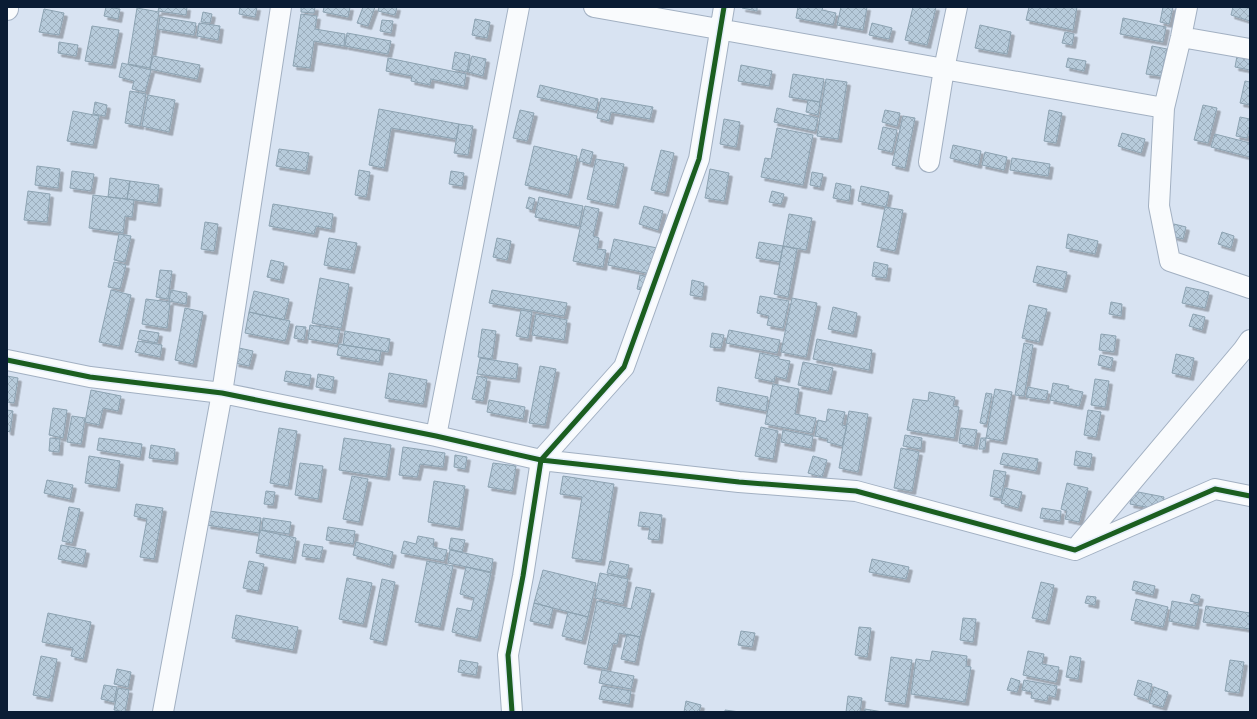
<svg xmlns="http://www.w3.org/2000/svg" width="1257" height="719" font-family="Literata,serif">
	<defs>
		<pattern id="building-cross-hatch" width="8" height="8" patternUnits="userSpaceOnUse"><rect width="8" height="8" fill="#b7cbdb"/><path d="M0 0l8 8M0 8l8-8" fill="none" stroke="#9caebd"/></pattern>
		<filter id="shadow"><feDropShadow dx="3.5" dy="3.5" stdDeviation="0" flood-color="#0004"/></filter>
	</defs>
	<rect width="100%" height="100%" fill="#d8e3f2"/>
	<path fill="url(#building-cross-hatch)" stroke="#8ca2b1" filter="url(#shadow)" d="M106,7L120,9L118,19L104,16Z
		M159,7H187L186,15L158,11Z
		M240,7H257L255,17L239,14Z
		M301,7H315L314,13L301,12Z
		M324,7H350L348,17L323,12Z
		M363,7H375L368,26L357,23Z
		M379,7H397L395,15L378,11Z
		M742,7H757V11L742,8Z
		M798,7H823L822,10L836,13L833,25L796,18Z
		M841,7H867L863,30L837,25Z
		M913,7H936L927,45L905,40Z
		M1029,7H1077L1073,30L1026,20Z
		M1163,7H1173L1169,24L1160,22Z
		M1233,7L1250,8V21L1231,15Z
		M137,8L159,12L150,68L128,64Z
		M44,9L64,13L59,35L39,32Z
		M203,12L212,14L210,23L201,22Z
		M301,14L317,16L315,29L345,34L344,46L314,41L310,68L293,66Z
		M160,17L196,23L194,35L158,29Z
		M1123,18L1166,27L1163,42L1120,34Z
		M475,19L490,22L487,38L472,35Z
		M382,20L393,21L391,33L380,31Z
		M199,23L220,26L218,40L197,36Z
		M872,23L892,28L889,39L869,35Z
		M980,25L1011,32L1007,54L975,48Z
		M92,26L119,30L112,65L85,61Z
		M1065,32L1074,34L1072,45L1062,43Z
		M347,33L391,41L388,54L345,46Z
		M59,42L78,45L76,56L58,53Z
		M1152,46L1167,49L1161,76L1146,74Z
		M455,52L470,55L467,72L452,69Z
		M153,56L200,65L197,79L150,69Z
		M472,56L486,59L483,76L468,72Z
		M1237,56L1250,59V70L1235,67Z
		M388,58L466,74L464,86L431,79L430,85L411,81L412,76L386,71Z
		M1068,58L1086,61L1084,71L1066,67Z
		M122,63L151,70L145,92L132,89L134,81L119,77Z
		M741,65L772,71L769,86L738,81Z
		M793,74L824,79L820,102L789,97Z
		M826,79L847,82L838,139L817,136Z
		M1245,81L1250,82V105L1240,103Z
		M540,85L598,99L596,110L537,97Z
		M130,91L146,94L140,126L125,123Z
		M148,95L175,100L169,132L142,126Z
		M601,98L653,107L650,119L611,112L609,121L597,118Z
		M808,100L820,102L818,115L806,112Z
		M95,102L107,105L105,116L93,114Z
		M1203,105L1217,108L1208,143L1194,140Z
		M777,108L818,118L815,131L774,122Z
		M379,109L459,124L456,139L391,128L384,168L369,165Z
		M520,110L534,113L527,141L513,138Z
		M885,110L900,113L897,126L882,122Z
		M1049,110L1062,113L1056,143L1044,141Z
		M73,111L99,116L93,145L67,141Z
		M903,116L915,118L905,168L892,165Z
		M1240,117L1250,119V126L1247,138L1236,136Z
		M724,119L740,122L736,147L720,144Z
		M459,124L473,126L468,155L454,153Z
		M883,127L897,130L892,152L878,149Z
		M777,128L813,135L803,185L761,177L765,158L771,159Z
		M1122,133L1145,139L1141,153L1118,146Z
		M1215,134L1250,143V157L1211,147Z
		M953,145L981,151L978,165L950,158Z
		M534,146L577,156L568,195L525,185Z
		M279,149L309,153L306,171L276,166Z
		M582,149L593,152L590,164L579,161Z
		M661,150L674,153L665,193L651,190Z
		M985,152L1007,157L1004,170L982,165Z
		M1012,158L1050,164L1048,176L1010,170Z
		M596,159L624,164L615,205L587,199Z
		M37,166L60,169L58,188L35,185Z
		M710,169L729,173L724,201L705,198Z
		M359,170L370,172L366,197L355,195Z
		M72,171L94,174L91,191L70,188Z
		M451,171L464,173L462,186L449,184Z
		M812,172L823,174L820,187L810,185Z
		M110,178L130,181L127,199L108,197Z
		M130,181L159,185L157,203L127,199Z
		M836,183L851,186L849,201L833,198Z
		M861,186L889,192L886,207L858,201Z
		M28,191L50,194L47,222L24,220Z
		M772,191L784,194L781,204L769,202Z
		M93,195L134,200L132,217L125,216L123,233L89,228Z
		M529,197L535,199L532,210L526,208Z
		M539,197L583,206L579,226L535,217Z
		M273,204L333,214L331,229L316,226L314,234L269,226Z
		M585,206L599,209L593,236L599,238L597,249L606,250L603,267L573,261Z
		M644,206L663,211L658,230L639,224Z
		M885,207L903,210L895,251L877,247Z
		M789,214L812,218L806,250L783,246Z
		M205,222L218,224L214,251L201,249Z
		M1174,224L1186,227L1183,239L1171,236Z
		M1222,232L1234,236L1231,248L1218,244Z
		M119,234L131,236L125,262L114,260Z
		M1068,234L1098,241L1095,254L1066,248Z
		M329,238L357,243L351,270L324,265Z
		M497,238L511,241L507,260L493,257Z
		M614,239L657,248L651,274L608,265Z
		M759,242L783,246L780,262L756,258Z
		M783,246L797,249L788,297L774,294Z
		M271,260L284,263L280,280L267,277Z
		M114,262L126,265L120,289L108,287Z
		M874,262L888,265L886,278L872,276Z
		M1037,266L1067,272L1063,289L1033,282Z
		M160,270L172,271L168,299L156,297Z
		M640,275L654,278L651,292L637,289Z
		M320,278L349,284L341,328L312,323Z
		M692,280L704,283L702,297L690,295Z
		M1186,287L1209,292L1205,308L1182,303Z
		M111,290L131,295L119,346L99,342Z
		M171,290L187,293L186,304L169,301Z
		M492,290L567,303L564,316L489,303Z
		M254,291L289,299L284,320L249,312Z
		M760,296L789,301L783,328L767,325L769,316L757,313Z
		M792,298L817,303L806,357L781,352Z
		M146,299L170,302L167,328L142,324Z
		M1111,302L1122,304L1121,316L1109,314Z
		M1029,305L1047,309L1039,342L1022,338Z
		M833,307L857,313L853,334L828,329Z
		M185,308L203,312L193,364L175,360Z
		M521,310L532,312L528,338L516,336Z
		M249,312L290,321L285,341L245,333Z
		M536,314L567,320L564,340L532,335Z
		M1193,314L1205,317L1202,330L1189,326Z
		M310,325L340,330L337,344L308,339Z
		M296,326L306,327L304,340L294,338Z
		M482,329L496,331L492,359L478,357Z
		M140,330L159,333L157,343L138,339Z
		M729,330L780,340L777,353L726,343Z
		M345,331L390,339L388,352L343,345Z
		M712,333L724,335L721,348L710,347Z
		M1101,334L1116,336L1114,352L1099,350Z
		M817,339L872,350L869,370L813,359Z
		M138,341L162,345L160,357L135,352Z
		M1024,343L1033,345L1024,396L1015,395Z
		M339,344L381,351L379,362L337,355Z
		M239,348L253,351L249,366L235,363Z
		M760,353L779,357V359L790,361L786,379L775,376L774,382L755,378Z
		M1176,354L1194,358L1190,377L1172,373Z
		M1100,355L1113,358L1111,368L1098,365Z
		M480,358L518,364L516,379L477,374Z
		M803,362L833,368L828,391L798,385Z
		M540,366L556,369L545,425L529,423Z
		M286,371L311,375L309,386L284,381Z
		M389,373L427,380L423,404L385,398Z
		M318,374L334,377L332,390L316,387Z
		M7,376L18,378L14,403L7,402Z
		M477,376L487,378L483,401L472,399Z
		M1095,379L1109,381L1105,407L1091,405Z
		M1053,383L1069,386L1068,389L1083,392L1079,406L1050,400Z
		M773,384L799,389L795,414L816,418L812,433L765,424Z
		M718,387L768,397L766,411L716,401Z
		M1028,387L1048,391L1046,400L1026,397Z
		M995,389L1012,392L1003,441L986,438Z
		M91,390L121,396L118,411L103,408L99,425L85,422Z
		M929,392L955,397L953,406L959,407L954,438L907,430L913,399L928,401Z
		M986,393L992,394L986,424L980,423Z
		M489,400L525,407L523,419L487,412Z
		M53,408L67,410L63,438L49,435Z
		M828,409L845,412L842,425L847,426L842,446L827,442L828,439L815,436L818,420L826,422Z
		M7,410L13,411L10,432L7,431Z
		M1088,410L1101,412L1096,437L1084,435Z
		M849,411L868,414L858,472L839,468Z
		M72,416L85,418L81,444L67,442Z
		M761,427L778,431L773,459L755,456Z
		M279,428L297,431L288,486L270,483Z
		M961,428L977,430L974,446L959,443Z
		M783,430L813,436L811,448L781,442Z
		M905,435L922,438L921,449L903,446Z
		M50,438L60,439L59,452L49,451Z
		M99,438L142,444L140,457L97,450Z
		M344,438L391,445L386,477L339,470Z
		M981,438H986L985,449H979Z
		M151,445L175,449L174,461L149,458Z
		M403,447L445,453L443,467L420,464L417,477L399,475Z
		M901,448L919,452L912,491L894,488Z
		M1076,451L1092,454L1090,467L1074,465Z
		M1003,453L1038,459L1036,471L1000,464Z
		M455,455L467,457L465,469L454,467Z
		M89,456L120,461L116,488L85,483Z
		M813,456L827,460L822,477L808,473Z
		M300,463L323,466L318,499L295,495Z
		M493,463L516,466L512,491L488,487Z
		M994,470L1006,472L1001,498L990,496Z
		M352,476L368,479L359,522L343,519Z
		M563,476L614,484L601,562L572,558L582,497L560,494Z
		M47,480L73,485L70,499L44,493Z
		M434,481L465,486L459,527L428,522Z
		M1067,483L1088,488L1079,522L1065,519L1067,511L1061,509Z
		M1005,488L1022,492L1018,508L1001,503Z
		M266,491L275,492L273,505L264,504Z
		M1133,491L1164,497L1161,510L1130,504Z
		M136,504L163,508L154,559L140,557L147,519L134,516Z
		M69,507L80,509L72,543L62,541Z
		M1042,508L1061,511L1060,521L1040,518Z
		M209,511L261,518L259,533L207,525Z
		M640,512L662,515L659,540L648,539L650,527L638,526Z
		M263,518L291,522L289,534L262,530Z
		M328,527L355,531L353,544L326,540Z
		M260,530L296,538L292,560L256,553Z
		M418,536L434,539L433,547L447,550L444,561L401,553L404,541L416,544Z
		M451,538L465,540L462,552L449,549Z
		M356,542L393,552L390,565L353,555Z
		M304,544L323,547L320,559L302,556Z
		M61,545L86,550L83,564L58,559Z
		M450,550L493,559L491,572L448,563Z
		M872,559L909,567L906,579L869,572Z
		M249,561L264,564L258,591L243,588Z
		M427,561L453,566L440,627L415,622Z
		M610,561L629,565L626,577L607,573Z
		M466,567L491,573L477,638L452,632L457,608L471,611L474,598L460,594Z
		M543,570L596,583L588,617L534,603Z
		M600,573L628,579L623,604L595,598Z
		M347,578L372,583L363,624L339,619Z
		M382,579L395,582L383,642L370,639Z
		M1134,581L1155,586L1153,595L1132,590Z
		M1041,582L1054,585L1046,621L1032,618Z
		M636,587L651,590L640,637L619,633L617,644L613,643L607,669L584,664L597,601L631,609Z
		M1192,594L1200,596L1198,603L1190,601Z
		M1087,596L1096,597L1095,605L1085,603Z
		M1136,599L1168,607L1163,627L1131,620Z
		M1172,601L1199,606L1195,626L1169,621Z
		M534,603L553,608L549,625L530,621Z
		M1206,606L1250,613V629L1203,622Z
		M568,612L588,617L582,641L562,636Z
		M48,613L91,622L83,659L71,656L73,648L42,642Z
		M236,615L298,627L293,650L232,638Z
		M963,618L976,619L973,642L960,640Z
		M859,627L871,628L867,657L855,655Z
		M741,631L755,633L752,647L738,645Z
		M627,634L640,637L635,662L621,659Z
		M932,651L967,656L966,666L971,667L965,702L911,694L916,659L930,661Z
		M1028,651L1044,654L1042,664L1059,667L1056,682L1023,675Z
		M41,656L57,659L49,698L33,695Z
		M1070,656L1081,658L1078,679L1066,677Z
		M891,657L912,660L905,704L885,701Z
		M460,660L478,663L476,675L458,672Z
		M1230,660L1244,662L1239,693L1225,691Z
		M117,669L131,672L128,687L114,684Z
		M602,670L634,676L631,689L599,683Z
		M1011,678L1020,681L1017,692L1007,690Z
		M1024,680L1057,686L1055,697L1048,695L1047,701L1031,698L1032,692L1022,690Z
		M1138,680L1152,684L1148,700L1134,695Z
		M104,685L117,687L114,702L101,699Z
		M602,686L631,691L629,704L599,699Z
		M1154,687L1168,692L1163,707L1149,703Z
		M118,688L129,690L125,712L114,710Z
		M848,696L862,698L860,712H846Z
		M686,701L701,705L699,712H684Z
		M865,709L883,712H864Z
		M725,710L740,712H725Z"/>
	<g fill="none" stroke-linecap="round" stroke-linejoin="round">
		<defs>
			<path id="street" d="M594,7L1164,108
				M1187,7L1181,37L1164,108L1159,206L1170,261L1250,288
				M1181,37L1250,49
				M929,162L944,69L957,7
				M7,360L90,377L222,393L436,436L541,460L739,482L856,491L1075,550L1215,489L1250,496
				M436,436L519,7
				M1077,547L1243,350L1250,340
				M163,712L222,393L281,7
				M512,712L508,655L523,576L541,460L624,367L699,159L724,7"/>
			<path id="secondary" d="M7,9V7"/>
		</defs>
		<use href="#street" stroke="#a2b0c2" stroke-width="22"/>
		<use href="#secondary" stroke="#a2b0c2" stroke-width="24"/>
		<use href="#street" stroke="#f9fbfd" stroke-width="20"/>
		<use href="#secondary" stroke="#f9fbfd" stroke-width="22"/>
		<defs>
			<path id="cycleway" d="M7,360L90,377L222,393L436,436L541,460L739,482L856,491L1075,550L1215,489L1250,496
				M512,712L508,655L523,576L541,460L624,367L699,159L724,7"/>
		</defs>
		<use href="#cycleway" stroke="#e4eefb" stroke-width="8"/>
		<use href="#cycleway" stroke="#1b5e20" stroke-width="5"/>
	</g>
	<rect width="1257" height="719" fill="none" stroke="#0a1c34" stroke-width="16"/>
</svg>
